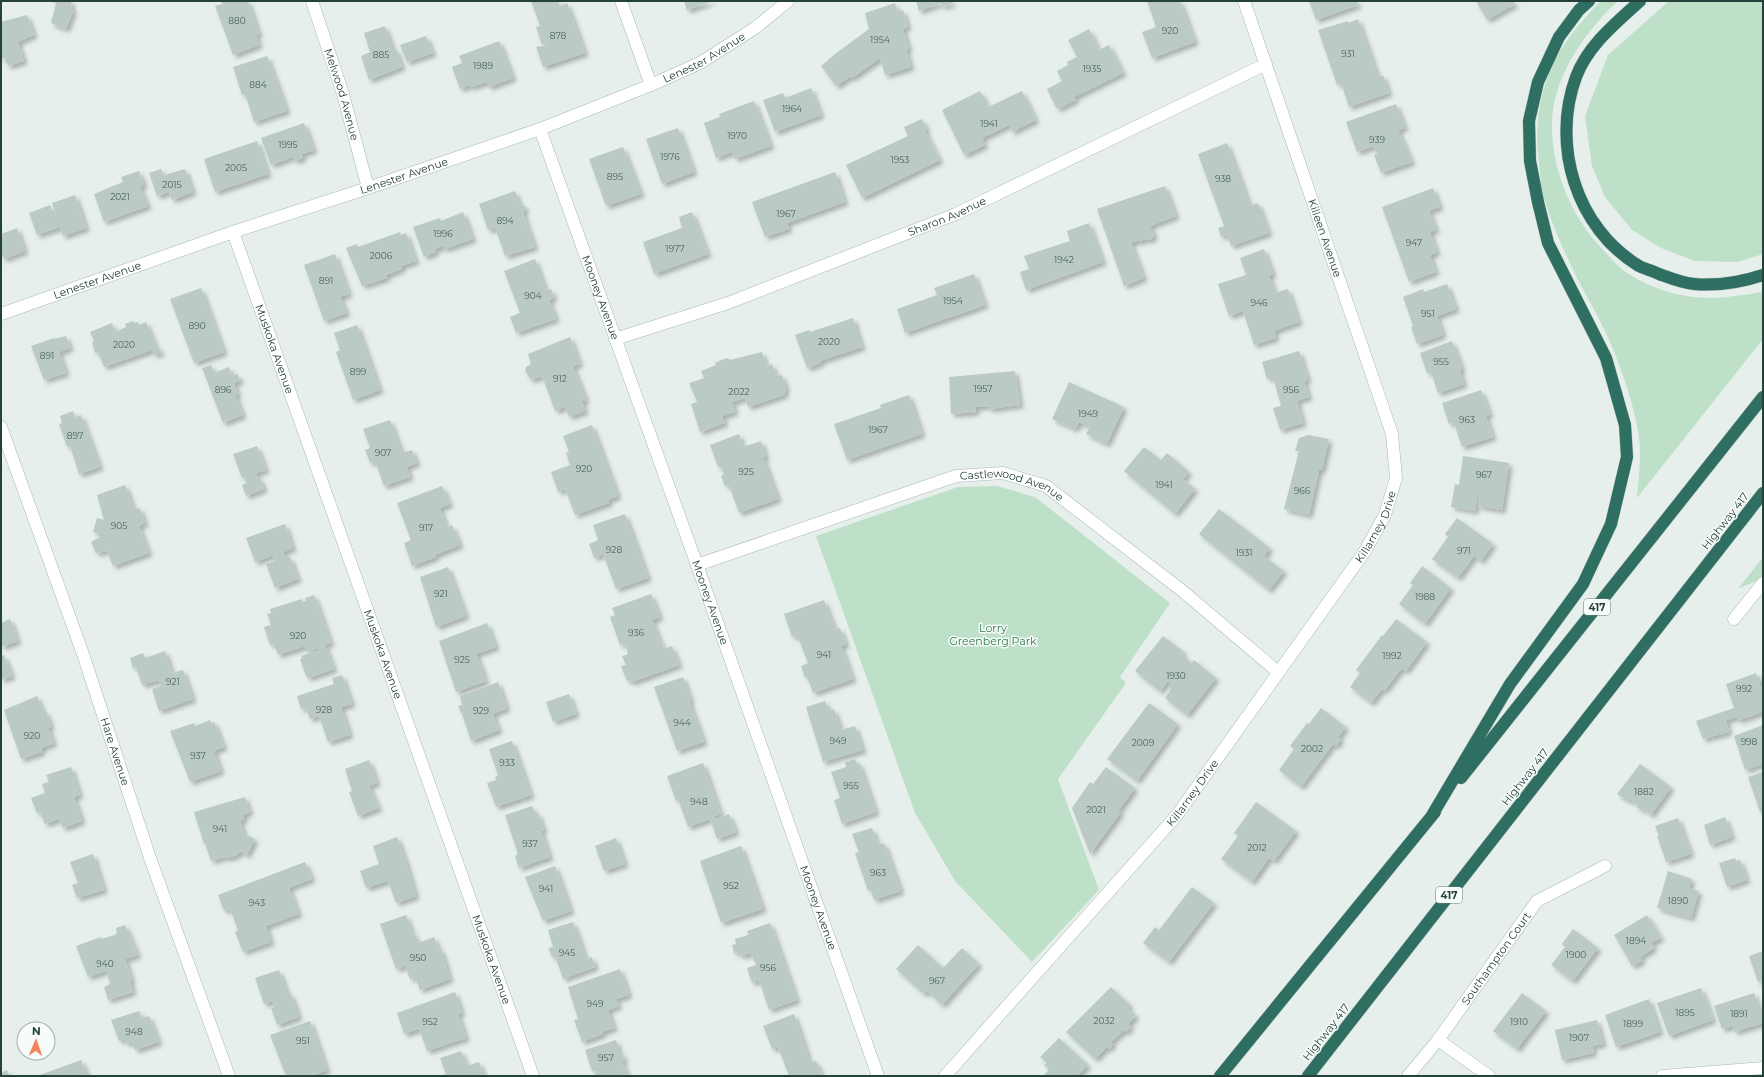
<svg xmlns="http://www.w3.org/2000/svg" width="1764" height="1077" font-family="Montserrat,sans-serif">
	<defs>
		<filter id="shadow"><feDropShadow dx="3.5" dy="3.5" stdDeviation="2" flood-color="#0004"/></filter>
	</defs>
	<rect width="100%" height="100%" fill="#e6efeb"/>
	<path fill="#bfe0c8" d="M1601,1H1618C1584,32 1550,81 1552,129C1553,177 1575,223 1609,256C1614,261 1620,269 1627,273C1658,292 1690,301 1727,297C1740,295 1751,295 1763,291V339L1637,498C1639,476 1642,453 1638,431C1633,401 1618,358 1605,331C1594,307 1579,285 1569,261C1558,238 1548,214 1542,190C1540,181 1540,172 1539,163C1531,94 1553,48 1601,1Z
		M1669,1H1763V254L1737,262L1695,261L1661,248L1632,230L1605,197L1592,166L1585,116L1608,55Z
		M997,486L1035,497L1170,603L1120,677L1126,683L1058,779L1099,890L1032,962L955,881L915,813L816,536L958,487Z
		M1763,557V578L1738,589Z"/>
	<path fill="#bbcac4" filter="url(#shadow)" d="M49,1H72L71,6L73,12L66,29L51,23L56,3Z
		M221,1H248L259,34L256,35L259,45L233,55L215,6L222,4Z
		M531,1H558L560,6L567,3L585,53L543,67L536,47L548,45L547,43L542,45L536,27L540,26Z
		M684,1H713L687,10Z
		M916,1H952L953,3L942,7L941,3L919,11Z
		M1147,1H1180L1195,42L1152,58L1142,32L1156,27Z
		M1309,1H1357L1358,5L1316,20Z
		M1476,1H1513L1515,4L1487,20Z
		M895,3L897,12L903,10L908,27L903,29L909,49L906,50L911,67L885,75L880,58L852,78L851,76L836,86L821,66L835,54L869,29L865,13Z
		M27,15L34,35L18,42L24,61L8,66L5,58L1,59V22Z
		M1358,19L1378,77L1383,75L1389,93L1349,107L1341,83L1337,85L1318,30L1348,21V23Z
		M385,26L393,50L396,49L402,67L369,80L361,56L370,52L364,33Z
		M1089,29L1099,50L1109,45L1123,73L1074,97L1076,100L1057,109L1047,89L1062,81L1057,71L1068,65L1067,62L1077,57L1068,40Z
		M426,36L433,53L407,62L400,45Z
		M499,41L513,78L489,87L487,82L471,87L470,85L460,89L452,67L462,63L459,56Z
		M267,56L287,111L254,122L245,94L242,95L233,67Z
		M811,88L821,115L775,132L763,100L783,93L785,98Z
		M980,91L988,107L1022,91L1036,120L1012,132L1009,125L982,138L985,145L964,155L942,110Z
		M754,101L771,146L735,159L732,152L716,158L704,123L720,117L719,114Z
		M1396,104L1405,128L1398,130L1412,162L1381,173L1374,155L1377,154L1374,146L1357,152L1346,122Z
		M922,119L927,130L925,131L940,160L862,198L846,165L908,136L904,127Z
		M304,123L314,150L302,154L303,158L295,161L293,157L271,165L261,138Z
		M678,128L694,172L662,184L646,139Z
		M257,141L268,174L215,192L204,159Z
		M1227,143L1250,206L1258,203L1269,233L1231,246L1227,235L1221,237L1218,228L1224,226L1198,154Z
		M623,147L641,194L606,206L589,159Z
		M161,169L164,177L168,174L185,169L193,192L172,200L169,192L157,196L149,173Z
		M139,171L144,184L140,187L148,206L104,222L94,194L123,182L121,177Z
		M835,172L845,202L787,223L789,229L765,237L752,202Z
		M1165,186L1176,216L1150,226L1154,235L1151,240L1145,239L1139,242V240L1131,243L1144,278L1124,286L1097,209Z
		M1433,188L1440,207L1429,211L1436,230L1430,232L1437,252L1430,255L1436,272L1409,282L1382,207Z
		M515,191L520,205L522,204L525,207V210L523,213L535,247L505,256L495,228L488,230L479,204Z
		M75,195L86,228L63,236L60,227L37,235L29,213L50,205L53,215H56L52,203Z
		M463,212L473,239L445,249L443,246L435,249L436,252L424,257L413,227L440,218L441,221Z
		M692,212L708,254L654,274L643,242L682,228L679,217Z
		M1089,223L1103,262L1026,290L1020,272L1029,269L1024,256L1070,241L1067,231Z
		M17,228L25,251L4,259L3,256L1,257V234Z
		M400,232L401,235L406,233L416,261L401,266L402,269L386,275L387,278L362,286L346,248L357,244L358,247Z
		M1264,249L1273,274L1269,276L1275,293L1288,289L1299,322L1274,331L1276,338L1254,345L1243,311L1229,316L1218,284L1246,275L1240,258Z
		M335,254L349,294L340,297L347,313L324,321L304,265Z
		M535,259L546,291L551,289L554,298L549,300L556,319L516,333L510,317L520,313L504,271Z
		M974,274L985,305L905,333L897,309L937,295L934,288Z
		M1447,284L1456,309L1437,316L1443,335L1417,344L1411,327L1413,326L1403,297L1423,289L1424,292Z
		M201,288L224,352L194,363L170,299Z
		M853,318L862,347L820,361L821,363L807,368L795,335L809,330L810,332Z
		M133,321L134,323L138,322L139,325L146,322L156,347L158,346L161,353L154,355L152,350L104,367L98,352L95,353L92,343L94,341L90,332L112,323L115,332L126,327L125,324Z
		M357,325L380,390L353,400L336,352L340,350L334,333Z
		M66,336L70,348L59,352L66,373L44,380L31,346L54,338V339Z
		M570,337L580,364L573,366L586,400L582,401L585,411L569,417L565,407L555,411L542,376L531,380L525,371L526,367L531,364L528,354Z
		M1452,341L1462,369L1460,371L1464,384L1438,393L1431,372L1427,373L1420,353Z
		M1299,351L1308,380L1304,381L1309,397L1297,401L1303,423L1280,430L1273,408L1281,406L1273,377L1267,379L1262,362Z
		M762,352L766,366L772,364L776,376L782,375L786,388L784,395L748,407L745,398L732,402L735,412L722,416L725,423L700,432L691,404L697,402L689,383L704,378L701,371L716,365L715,363L721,360L728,358L730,360Z
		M211,365L214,373L229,367L232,376L238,374L240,381L234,383L238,395H235L243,415L223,423L202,368Z
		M1015,371L1020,405L989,409V406L975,407L976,412L951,414L949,377Z
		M1069,382L1124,407L1107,444L1086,434L1090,427L1079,422L1075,429L1052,419Z
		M1481,390L1490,414L1486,416L1493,437L1462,447L1454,423L1449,424L1442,403Z
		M909,395L922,434L847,460L834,424L881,408L880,405Z
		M73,411L75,418L81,415L100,467L79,474L70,446L67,447L59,424L62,423L60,416Z
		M390,420L402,453L412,450L417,463L407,467L410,477L384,486L375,461L370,463L365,450L370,448L363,429Z
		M592,425L618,496L608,500L609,503L575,515L565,489L558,492L551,472L570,465L566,453L569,452L563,436Z
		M739,434L743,447L761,441L766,457H763L778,499L739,513L729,485L725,486L721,476L724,474L721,466L718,467L710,445Z
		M1308,435L1329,439L1322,470H1319L1309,515L1284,509L1299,451H1295L1299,438Z
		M257,446L266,470L256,473L258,479L260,478L264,489L246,496L242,485L247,483L245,477L242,478L233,454Z
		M1144,447L1161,460L1167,453L1189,472L1183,479L1195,489L1175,514L1124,471Z
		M1463,456L1509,463L1502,510L1478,506L1479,498H1477L1475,511L1451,507L1455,484L1459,485Z
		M125,485L134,510L140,508L145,523L139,526L149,553L113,566L107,551L96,553L91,542L102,536V535L93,532L97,518L104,520L97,495Z
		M442,486L450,504L440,508L447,528L452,525L460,545L435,555L436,557L412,566L404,543L411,540L397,503Z
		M1219,509L1270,548L1264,556L1284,571L1269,590L1199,534Z
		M625,514L648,578L616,589L603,554L594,558L589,544L598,540L593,525Z
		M1457,518L1493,544L1481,561L1474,556L1458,578L1432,559L1448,537L1445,534Z
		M285,524L293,548L283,552L286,558L290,557L298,579L275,588L266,564L275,561L273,555L255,562L246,538Z
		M1422,566L1451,588L1425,624L1399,604L1413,585L1410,583Z
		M448,567L466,616L436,627L420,577Z
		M651,594L660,617L652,620L662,646L663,645L664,649L672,646L679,665L632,682L631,680L627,681L621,666L626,665L622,656L628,654L625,643L620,645L610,617L615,615L612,608Z
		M314,595L331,643L325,645L334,669L308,678L307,676H306L300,659H302L301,656L320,650L319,648L307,652L305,646L278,655L274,644L270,645L264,627L271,625L267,614L271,613L270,609L302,599L303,602L306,601L305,598Z
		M824,600L835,630L840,628L846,644L841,646L853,679L813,693L807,677L805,678L801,666L808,663L797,635L792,637L784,614Z
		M10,619L18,641L1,647V623Z
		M1396,619L1427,642L1406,671L1402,668L1384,691L1382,689L1371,703L1350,687L1360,673L1356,670L1382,635L1383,636Z
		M487,623L496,647L476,654L484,674H483L486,681L456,692L439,641Z
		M1163,636L1184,652L1182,655L1192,663L1194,660L1216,678L1187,715L1165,698L1171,689L1168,686L1171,683L1168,681L1160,691L1135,671Z
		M165,651L172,673L183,670L193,699L159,711L152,689L161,686L159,680L142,685L136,667L133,668L130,658L143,653L145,658Z
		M4,655L12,676L1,680V656Z
		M1756,673L1757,677L1759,676L1761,682H1759L1763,694V711L1752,716L1738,720L1737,717L1726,720L1729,732L1703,739L1696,721L1734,708L1726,684Z
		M342,675L352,704L341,707L350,735L328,742L319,716L310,719L306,708L301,709L297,696L334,684L332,678Z
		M683,677L691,700L689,701L704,742L677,751L654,687Z
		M498,682L507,708L493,714L499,730L471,741L462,714L465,713H461L458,706L462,705L460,696Z
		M569,694L576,714L553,722L546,702Z
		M37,696L43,712L46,711L51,727L48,728L54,743L41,748L42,752L21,759L4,710Z
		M825,701L829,711L834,709L841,730L855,726L863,750L823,762L806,707Z
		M1149,703L1178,724L1137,781L1107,759Z
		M1321,708L1346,727L1338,737L1341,739L1336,746L1333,744L1301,787L1279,770L1294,749L1290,746L1307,723L1309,724Z
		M210,720L211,723L214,722L224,747L214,751L221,771L190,782L170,731L194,723L195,726Z
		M1763,725V764L1745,770L1734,736Z
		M512,741L531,795L496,807L487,783L496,780L495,777L498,775L489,749Z
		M855,759L857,764L859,763L876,812L842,824L834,800L840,798L831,772L846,767L845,762Z
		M369,760L377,783L369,786L379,808L358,816L349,792L352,791L345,769Z
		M703,763L721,814L714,816L716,819L729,814L736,832L717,839L710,819L688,827L679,802L683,801L682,798L676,801L667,776Z
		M1640,764L1671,787L1651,815L1642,808L1641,810L1636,806L1637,804L1629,799L1628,801L1617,794Z
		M71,767L80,795L74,797L82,821L63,828L59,819L45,824L40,812L37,813L31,798L45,793L42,784L49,782L46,775Z
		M1106,767L1135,788L1118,811L1121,812L1090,854L1072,808L1090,782L1093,784Z
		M1763,772V811L1760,812L1748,777Z
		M245,797L250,812L243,815L244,820L240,821L244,834L255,839L247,855L240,851L237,855L228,858L224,857L211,861L205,843L204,844L194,812Z
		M1256,802L1296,831L1274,861L1269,858L1252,882L1221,859L1238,836L1234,833Z
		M532,806L535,814L538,813L544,830L541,831L550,857L519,868L515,856L518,854L505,815Z
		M1725,817L1732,837L1710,845L1704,825Z
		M1678,818L1691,854L1666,862L1657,836H1659L1655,826Z
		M872,828L878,845L884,843L901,891L874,900L871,890L868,891L855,853L859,852L852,834Z
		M397,837L406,862L416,896L396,903L388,881L366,888L360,871L379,864L373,846Z
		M616,838L625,864L604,871L595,846Z
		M741,846L763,909L721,923L700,861Z
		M93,854L104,890L77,898L72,885L78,883L70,862Z
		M1735,858L1736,861L1740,860L1747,880L1727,887L1719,863Z
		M305,862L312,879L289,888L299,914L266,926L271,942L243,952L235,932L238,930L230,909L224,911L218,895Z
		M555,866L571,911L543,921L525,877Z
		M1668,871L1692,879L1689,888L1699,891L1691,918L1657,908Z
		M1192,887L1214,903L1169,962L1143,943L1155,927L1159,930Z
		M406,915L413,935L415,934L418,943L434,937L439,950L441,949L450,979L420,990L415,977L410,979L405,966L396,969L380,924Z
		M1647,915L1661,938L1651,943L1654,948L1640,957L1642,961L1632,966L1614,935Z
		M573,922L586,959L592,957L595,967L563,979L555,956L552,957L548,948L553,947L548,930Z
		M770,923L797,1000L769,1010L759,980L752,983L747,968L756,965L751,953L741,956L739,952L734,953L732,945L736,944L735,939L748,935L747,931Z
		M125,925L138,955L125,959L132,980L130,981L133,992L108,1000L104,987L110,984L106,971L88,977L76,946L101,937V939L115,935L117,933L116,928Z
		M1573,929L1598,948L1573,981L1551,965L1565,947L1562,944Z
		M918,945L943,968L962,948L979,964L942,1005L927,991L924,994L896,969Z
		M1763,951V980L1758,982L1749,956Z
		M620,969L629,995L616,999L619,1006L608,1010L614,1028L602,1032L603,1034L582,1042L574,1020L578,1019L568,987Z
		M279,970L288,995L291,994L299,1017L277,1025L271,1008L274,1007L273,1001L264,1004L255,978Z
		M1111,987L1130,1005L1128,1008L1136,1016L1128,1024L1131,1027L1126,1032L1124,1030L1111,1042L1113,1044L1109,1049L1107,1047L1095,1059L1066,1032Z
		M1701,988L1713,1020L1669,1036L1657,1003Z
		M455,992L462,1013L458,1014L466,1038L427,1051L419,1029L404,1034L397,1013Z
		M1522,993L1546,1011L1517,1049L1493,1031Z
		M1754,993L1763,1023L1734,1032L1733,1026L1722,1029L1714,1006Z
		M1649,999L1660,1032L1616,1047L1605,1015Z
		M139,1011L142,1018L149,1016L159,1042L135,1050L132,1042L126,1044L125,1039L119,1041L111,1020Z
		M794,1014L810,1062L816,1061L822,1076H789L778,1047L772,1049L763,1026Z
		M1597,1020L1603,1044L1592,1046L1594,1053L1562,1060L1555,1030Z
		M310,1021L327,1070L312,1076H286L270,1035Z
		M1059,1038L1088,1065L1077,1076H1043L1049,1070L1044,1065L1047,1063L1040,1057Z
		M616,1040L620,1054L622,1053L625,1060L622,1061L628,1076H597L595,1070L592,1071L585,1050Z
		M461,1051L467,1066L479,1062L484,1076H440L446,1074L440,1058Z
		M81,1060L88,1076L40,1075Z
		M7,1070L9,1076H1V1073Z"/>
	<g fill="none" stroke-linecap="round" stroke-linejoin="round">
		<defs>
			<g id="street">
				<path id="s1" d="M312,1L343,94L368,188"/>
				<path d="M621,1L651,85"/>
				<path id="s2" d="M540,129L697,565L878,1076"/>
				<path id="s3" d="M233,232L533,1076"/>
				<path id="s4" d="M615,339L728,303L956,214L1266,64"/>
				<path id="s5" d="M1,427L83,654L150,858L229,1076"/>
				<path id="s6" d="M697,565L956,476L1003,473L1046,486L1180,589L1278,672"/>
				<path d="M1734,619L1763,583"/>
				<path d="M1438,1040L1489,1076"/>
				<path id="s7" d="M945,1076L1177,815L1365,551L1385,515L1396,478L1392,434L1244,1"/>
				<path id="s8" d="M1408,1076L1438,1040L1537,901L1605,866"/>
				<path d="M1662,1076L1763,1068"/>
			</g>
			<g id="secondary">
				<path id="s9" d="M1,314L233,232L368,188L540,129L651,85L700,63L755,28L788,1"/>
			</g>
			<path id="highway" d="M1640,1C1616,23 1588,45 1576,77C1551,145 1576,228 1639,266C1645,269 1653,271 1659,274C1670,278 1682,283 1694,284C1717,286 1742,282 1763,275
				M1461,778L1763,397
				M1431,817L1510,684L1583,584L1611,524L1627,457L1625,425L1606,358L1548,243L1538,202L1530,161L1529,121L1538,82L1559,37L1579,10L1589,1
				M1220,1076L1435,812
				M1308,1076L1763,493"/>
		</defs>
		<use href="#street" stroke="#a8b8b2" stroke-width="13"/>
		<use href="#secondary" stroke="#a4bbb3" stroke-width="13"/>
		<use href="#highway" stroke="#c2cac8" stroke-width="13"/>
		<use href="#street" stroke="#fff" stroke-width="12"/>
		<use href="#secondary" stroke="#fff" stroke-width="12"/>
		<use href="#highway" stroke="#2f6f62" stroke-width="12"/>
	</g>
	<g text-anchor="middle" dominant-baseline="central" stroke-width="3" stroke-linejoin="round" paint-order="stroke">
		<g font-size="9" fill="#4a645c">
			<text x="237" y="20">880</text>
			<text x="1170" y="30">920</text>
			<text x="558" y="35">878</text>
			<text x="880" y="39">1954</text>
			<text x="1348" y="53">931</text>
			<text x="381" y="54">885</text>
			<text x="483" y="65">1989</text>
			<text x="1092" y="68">1935</text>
			<text x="258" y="84">884</text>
			<text x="792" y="108">1964</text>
			<text x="989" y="123">1941</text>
			<text x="737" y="135">1970</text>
			<text x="1377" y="139">939</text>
			<text x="288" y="144">1995</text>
			<text x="670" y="156">1976</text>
			<text x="900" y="159">1953</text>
			<text x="236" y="167">2005</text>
			<text x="615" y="176">895</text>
			<text x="1223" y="178">938</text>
			<text x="172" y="184">2015</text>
			<text x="120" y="196">2021</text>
			<text x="786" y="213">1967</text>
			<text x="505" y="220">894</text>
			<text x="443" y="233">1996</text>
			<text x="1414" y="242">947</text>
			<text x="675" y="248">1977</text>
			<text x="381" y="255">2006</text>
			<text x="1064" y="259">1942</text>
			<text x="326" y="280">891</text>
			<text x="533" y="295">904</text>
			<text x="953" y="300">1954</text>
			<text x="1259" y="302">946</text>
			<text x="1428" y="313">951</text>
			<text x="197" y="325">890</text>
			<text x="829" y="341">2020</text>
			<text x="124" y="344">2020</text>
			<text x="47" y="355">891</text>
			<text x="1441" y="361">955</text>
			<text x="358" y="371">899</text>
			<text x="560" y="378">912</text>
			<text x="983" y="388">1957</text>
			<text x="223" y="389">896</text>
			<text x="1291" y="389">956</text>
			<text x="739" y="391">2022</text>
			<text x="1088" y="413">1949</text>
			<text x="1467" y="419">963</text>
			<text x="878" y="429">1967</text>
			<text x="75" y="435">897</text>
			<text x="383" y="452">907</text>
			<text x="584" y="468">920</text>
			<text x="746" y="471">925</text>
			<text x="1484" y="474">967</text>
			<text x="1164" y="484">1941</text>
			<text x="1302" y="490">966</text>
			<text x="119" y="525">905</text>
			<text x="426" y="527">917</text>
			<text x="614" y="549">928</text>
			<text x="1464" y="550">971</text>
			<text x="1244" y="552">1931</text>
			<text x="441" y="593">921</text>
			<text x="1425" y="596">1988</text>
			<text x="636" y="632">936</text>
			<text x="298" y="635">920</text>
			<text x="824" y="654">941</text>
			<text x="1392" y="655">1992</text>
			<text x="462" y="659">925</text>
			<text x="1176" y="675">1930</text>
			<text x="173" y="681">921</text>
			<text x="1744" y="688">992</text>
			<text x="324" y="709">928</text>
			<text x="481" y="710">929</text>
			<text x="682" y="722">944</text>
			<text x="32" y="735">920</text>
			<text x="838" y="740">949</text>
			<text x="1749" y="741">998</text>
			<text x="1143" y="742">2009</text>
			<text x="1312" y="748">2002</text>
			<text x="198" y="755">937</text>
			<text x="507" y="762">933</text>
			<text x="851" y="785">955</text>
			<text x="1644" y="791">1882</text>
			<text x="699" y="801">948</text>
			<text x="1096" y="809">2021</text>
			<text x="220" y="828">941</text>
			<text x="530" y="843">937</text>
			<text x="1257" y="847">2012</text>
			<text x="878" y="872">963</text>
			<text x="731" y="885">952</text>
			<text x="546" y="888">941</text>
			<text x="1678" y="900">1890</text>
			<text x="257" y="902">943</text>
			<text x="1636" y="940">1894</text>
			<text x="567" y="952">945</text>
			<text x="1576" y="954">1900</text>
			<text x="418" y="957">950</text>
			<text x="105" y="963">940</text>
			<text x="768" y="967">956</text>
			<text x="937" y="980">967</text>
			<text x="595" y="1003">949</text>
			<text x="1685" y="1012">1895</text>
			<text x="1739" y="1013">1891</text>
			<text x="1104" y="1020">2032</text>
			<text x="430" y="1021">952</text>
			<text x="1519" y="1021">1910</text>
			<text x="1633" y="1023">1899</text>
			<text x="134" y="1031">948</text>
			<text x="1579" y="1037">1907</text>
			<text x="303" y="1040">951</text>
			<text x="606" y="1057">957</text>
		</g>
		<g fill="#f7fbf9" stroke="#637a73" stroke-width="1">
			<rect x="1584" y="599" width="26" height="16" rx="3"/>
			<rect x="1436" y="887" width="26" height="16" rx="3"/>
		</g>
		<g font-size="10" font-weight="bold" fill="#24423a">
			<text x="1597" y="607">417</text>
			<text x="1449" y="895">417</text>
		</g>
		<g font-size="11" fill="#24423a" stroke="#f7fbf9">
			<text stroke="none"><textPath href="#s9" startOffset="749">Lenester Avenue</textPath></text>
			<text stroke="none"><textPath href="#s1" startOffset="98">Melwood Avenue</textPath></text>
			<text stroke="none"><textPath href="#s9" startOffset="426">Lenester Avenue</textPath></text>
			<text stroke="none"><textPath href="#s4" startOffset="354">Sharon Avenue</textPath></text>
			<text transform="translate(1325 238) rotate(71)">Killeen Avenue</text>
			<text stroke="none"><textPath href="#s9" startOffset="102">Lenester Avenue</textPath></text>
			<text stroke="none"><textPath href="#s2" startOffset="179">Mooney Avenue</textPath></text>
			<text stroke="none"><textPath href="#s3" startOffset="124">Muskoka Avenue</textPath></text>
			<text stroke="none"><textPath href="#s6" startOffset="332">Castlewood Avenue</textPath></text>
			<text transform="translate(1725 521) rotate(-52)">Highway 417</text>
			<text stroke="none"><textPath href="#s7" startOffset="700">Killarney Drive</textPath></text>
			<text stroke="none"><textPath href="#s2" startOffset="503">Mooney Avenue</textPath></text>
			<text stroke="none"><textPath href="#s3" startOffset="448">Muskoka Avenue</textPath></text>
			<text stroke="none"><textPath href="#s5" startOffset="344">Hare Avenue</textPath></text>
			<text transform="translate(1525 777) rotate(-52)">Highway 417</text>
			<text stroke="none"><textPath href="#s7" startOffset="376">Killarney Drive</textPath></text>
			<text stroke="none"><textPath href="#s2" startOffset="827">Mooney Avenue</textPath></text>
			<text stroke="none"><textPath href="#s3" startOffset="772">Muskoka Avenue</textPath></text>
			<text stroke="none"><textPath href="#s8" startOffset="147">Southampton Court</textPath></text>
			<text transform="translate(1326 1032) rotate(-52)">Highway 417</text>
		</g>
		<g font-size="11" fill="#2d7a4b" stroke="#f7fbf9">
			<text x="993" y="628">Lorry<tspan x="993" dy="13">Greenberg Park</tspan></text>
		</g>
	</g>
	<rect width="1764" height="1077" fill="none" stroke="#24423a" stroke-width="4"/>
	<g transform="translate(36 1041) rotate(2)"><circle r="19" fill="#f7fbf9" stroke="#a3b1ad"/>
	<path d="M0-3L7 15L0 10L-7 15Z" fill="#f4845f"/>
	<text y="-6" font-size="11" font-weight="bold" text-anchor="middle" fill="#24423a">N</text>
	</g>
</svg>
